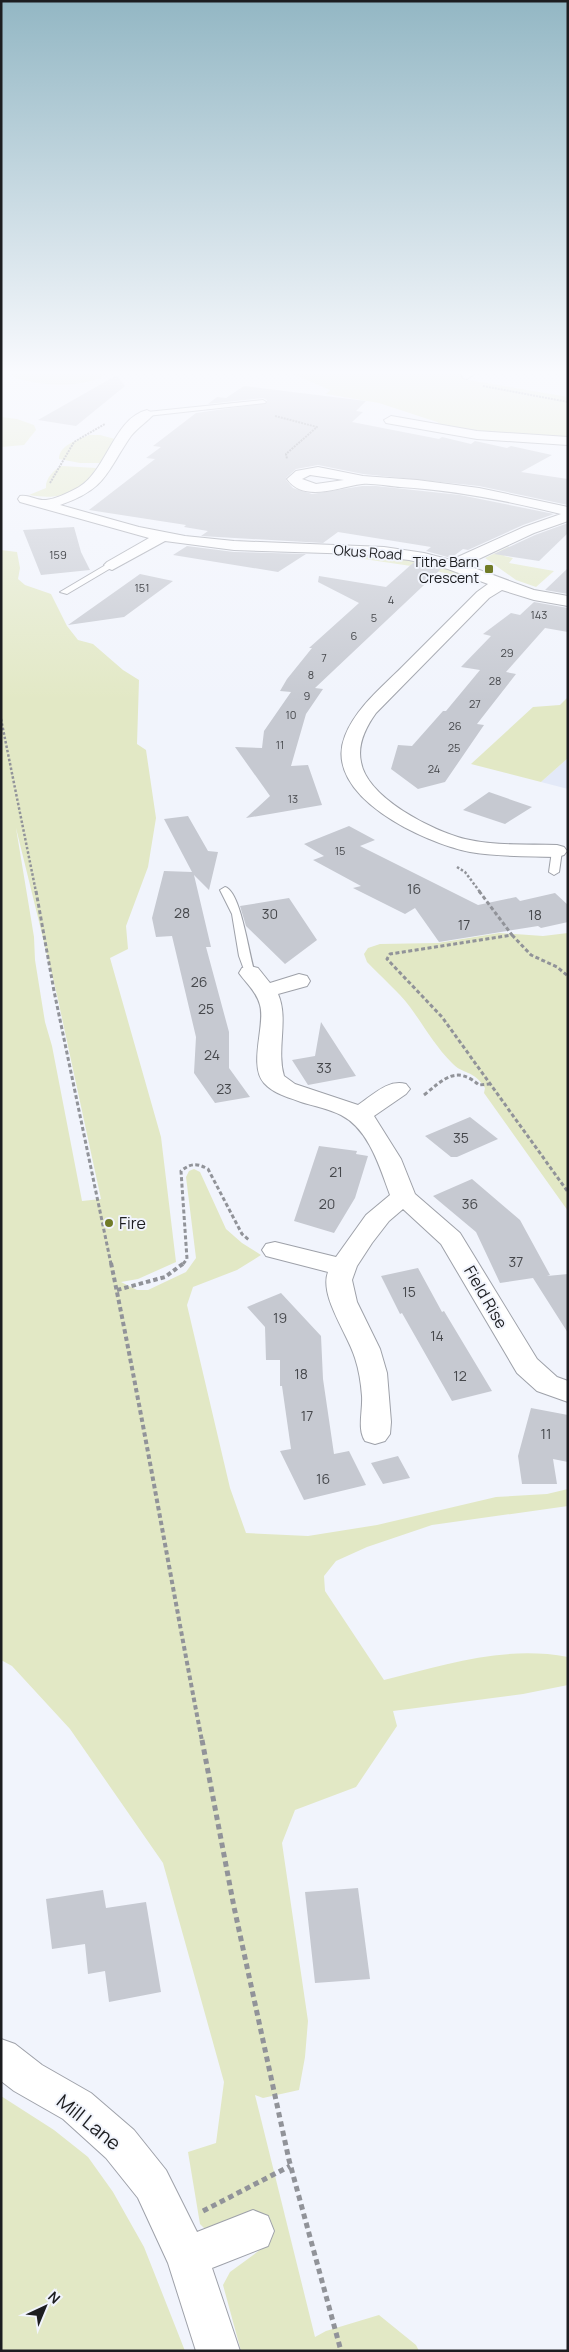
<svg xmlns="http://www.w3.org/2000/svg" width="569" height="2352" font-family="Manrope,sans-serif">
	<rect width="100%" height="100%" fill="#f1f4fc"/>
	<path fill="#e3e9f8" d="M568,758V789L541,782Z"/>
	<path fill="#e2e8c5" fill-rule="evenodd" d="M12,374H101L102,375L101,378C72,388 43,386 15,378Z
		M293,374H463L465,376L463,379L568,397V439L478,433L445,427L437,422L379,403L326,394L330,390Z
		M1,417L17,419L34,425L36,430L24,445L1,447Z
		M89,435H100L115,439L100,463H80L59,459C59,445 78,440 89,435Z
		M62,466L96,468C82,495 58,500 29,495L46,488C45,479 54,469 62,466Z
		M508,547H512L504,556L513,558L509,563L554,571L536,587L516,580L485,558Z
		M1,550L17,552L20,568L18,579L25,585L51,594L67,626L78,640L93,644L123,670L139,680L137,744L146,750L156,818L148,867L126,926L128,949L110,958L161,1137L176,1262L138,1279L121,1282L137,1290H148L186,1272L196,1258L186,1177L189,1171L194,1169L200,1172L226,1229L242,1243L261,1255L237,1270L193,1287L187,1305L230,1488L246,1533L308,1536L377,1525L496,1497L547,1494L568,1489V1506L432,1525L367,1547L336,1561L324,1576L325,1591L384,1680C445,1665 504,1645 568,1657V1685L523,1694L393,1711L397,1726L356,1787L295,1810L282,1843L308,2021L305,2057L299,2090L263,2098L255,2095L315,2337L326,2331L379,2315L416,2345L419,2351H241L223,2285L230,2272L264,2247L207,2231L200,2224L188,2152L216,2143L224,2082L163,1863L70,1729L12,1666L1,1660ZM16,828L57,995L101,1199L82,1201L52,1046L45,1022L35,960L34,937Z
		M339,553L390,557L438,565L479,580L411,566L337,555Z
		M568,697V758L541,782L471,764L533,707L560,705Z
		M499,933L543,936L568,933V1211L484,1093L485,1088C473,1069 463,1075 452,1063C435,1046 424,1026 410,1007C398,991 381,977 367,962L364,954L368,948L380,944L438,943Z
		M1,2096L54,2130L88,2157L113,2192L144,2247L185,2351H1Z"/>
	<path fill="#c6c9d1" d="M117,375L125,386L76,426L38,420Z
		M244,386L366,401L356,411L363,412L352,422L439,439L442,437L471,444L475,441L507,448L511,446L552,455L521,472L568,479V505L479,486L363,474L318,465L296,469L286,478V480L293,488L312,494L362,486H376L460,495L554,514L523,525L468,550L463,549L451,558L426,551L431,547L338,532L323,543L201,536L208,531L184,527L186,525L89,510L155,459L146,458L161,447L153,446L196,413L267,403V400L263,398L208,404L217,397L226,398Z
		M568,523V533L539,561L494,554L535,535Z
		M74,527L81,552L90,570L41,575L23,530Z
		M187,546L234,552L306,554L278,572L173,555Z
		M413,563L441,569L315,688L323,689L306,714L291,766L308,765L322,805L246,818L270,796L235,747L262,748L264,731L291,692L280,691L287,679L312,648H309L359,603L318,582L319,576L386,587Z
		M568,568V594L545,590Z
		M140,574L173,581L124,617L68,625Z
		M534,602L568,608V632L545,628L506,672L516,674L477,724L484,725L445,782L418,789L391,769L398,745L412,746L443,711H446L480,670L461,667L491,636L483,634L511,613L520,615Z
		M489,792L532,807L505,824L463,810Z
		M188,816L208,851L218,852L209,890L194,875L211,947H206L229,1032V1068L250,1097L215,1103L194,1073L196,1037L172,936L156,937L152,918L164,871L192,872L164,819Z
		M349,826L375,840L360,846L478,905L516,897L520,901L555,893L568,905V922L541,928L538,926L439,942L415,908L405,914L353,888L361,886L313,860L324,856L304,844Z
		M289,898L317,940L285,964L246,926L240,906Z
		M321,1022L356,1076L308,1085L292,1060L315,1056Z
		M470,1117L498,1139L457,1157H451L425,1136Z
		M319,1146L357,1151L356,1154L368,1156L355,1198L334,1233L294,1221Z
		M472,1179L520,1220L550,1275L547,1276L568,1274V1333L533,1278L500,1283L476,1232L433,1196Z
		M418,1268L442,1312L444,1311L492,1391L452,1401L402,1313L400,1314L381,1276Z
		M281,1293L321,1336L323,1379L334,1454L349,1451L366,1485L304,1500L280,1451L291,1449L282,1386H280V1360H266L265,1327L247,1307Z
		M531,1408L568,1415V1462L553,1459L557,1484H522L518,1456Z
		M398,1456L410,1478L383,1484L371,1463Z
		M358,1888L370,1979L315,1983L305,1892Z
		M103,1890L106,1908L146,1902L161,1992L109,2002L105,1971L88,1974L85,1944L52,1949L46,1899Z"/>
	<g fill="none" stroke-linecap="round" stroke-linejoin="round">
		<defs>
			<path id="service" d="M263,400L266,402L265,403L147,416L144,414L147,412Z
				M109,563L116,565L67,594L60,592Z
				M557,848L562,851L559,872L554,875L549,872L552,851Z
				M225,887C241,891 249,956 255,973L254,975H246L239,956L232,914L220,890Z"/>
			<path id="minor" d="M461,374H474L467,379L463,378Z
				M147,410L154,414C147,422 138,427 131,436C106,472 107,489 60,505L139,527L185,536L234,541L384,547L424,553L451,560L524,527L561,514C508,501 454,490 400,487C388,486 373,483 362,484C338,487 304,503 287,479L296,471L318,467L363,476L417,480L479,488L568,507V521L534,533L466,565L534,590L568,596V606L534,600L502,590L489,598L376,713C366,727 357,744 361,762C367,798 433,831 465,839C495,846 527,844 557,845L564,847L567,851L564,855L557,857C528,856 499,857 470,852C425,843 321,796 345,736C356,708 381,688 402,667C427,642 452,617 477,592L488,584L448,569L409,560L359,554L234,550L165,541L112,570L107,568L104,565L107,562L149,538L20,502L18,499L20,496C29,494 37,501 46,500C56,499 70,492 79,487C107,470 114,418 147,410ZM310,475L344,480L316,484L302,479Z
				M391,416L477,431L568,437V445L477,439L386,423L384,420Z
				M250,966L258,968L270,983L299,974L307,976L310,981L307,986L278,994C289,1019 276,1049 284,1076L295,1084L358,1105C373,1095 388,1079 406,1084L410,1089L406,1094L374,1116L401,1159L415,1194L460,1233L537,1359L557,1377L568,1381V1402L537,1391L517,1373L441,1244L403,1209L389,1221L372,1243L357,1266L352,1280L357,1302L380,1349L387,1373L391,1422L390,1434L385,1441L375,1444L365,1441C357,1429 363,1411 362,1396C361,1383 359,1370 355,1358C348,1334 319,1296 328,1272L266,1256L262,1250L266,1244L275,1242L336,1257L366,1215L390,1195C380,1168 369,1129 341,1115C329,1109 314,1106 301,1102C288,1097 274,1094 264,1083C248,1065 266,1024 260,1005C257,992 246,983 239,973L242,968Z
				M1,2039L15,2044L42,2065L91,2093L134,2130L166,2170L197,2232L253,2210L268,2216L274,2231L268,2246L212,2268L240,2351H196L168,2263L138,2198L106,2158L63,2119L14,2091L1,2081Z"/>
		</defs>
		<use href="#service" stroke="#9ea1a9" stroke-width="2"/>
		<use href="#minor" stroke="#9ea1a9" stroke-width="2"/>
		<path stroke="#919399" stroke-width="2" stroke-dasharray="2 1" stroke-linecap="butt" d="M483,386L568,402
			M275,416L317,427L286,454L287,459
			M50,483L74,442L105,424"/>
		<path stroke="#919399" stroke-width="2.5" stroke-dasharray="2.5 2" stroke-linecap="butt" d="M1,719L36,892
			M457,867L465,872L480,892"/>
		<path stroke="#919399" stroke-width="3" stroke-dasharray="4 2.5" stroke-linecap="butt" d="M36,891L54,991L111,1264
			M479,891L512,935L390,954L387,959L442,1017L568,1192
			M512,935L531,955L557,967L568,976
			M424,1095C444,1079 456,1065 479,1085L489,1084
			M183,1264L187,1259L181,1171C191,1163 197,1163 208,1169L242,1234L249,1240"/>
		<path stroke="#919399" stroke-width="4" stroke-dasharray="4.5 3" stroke-linecap="butt" d="M111,1263C144,1422 171,1582 202,1741
			M117,1290L165,1277L184,1263"/>
		<path stroke="#919399" stroke-width="5" stroke-dasharray="5.5 4" stroke-linecap="butt" d="M202,1740L234,1907L289,2160L341,2351
			M203,2211L290,2166"/>
		<use href="#service" fill="#fff" fill-rule="evenodd"/>
		<use href="#minor" fill="#fff" fill-rule="evenodd"/>
	</g>
	<linearGradient id="sky" x2="0" y2="1"><stop stop-color="#93b7c4"/><stop offset="0.53" stop-color="#f9fafe"/><stop offset="1" stop-color="#f9fafe" stop-opacity="0"/></linearGradient>
	<rect width="569" height="703" fill="url(#sky)"/>
	<g fill="#707b26" stroke="#f1f4fc" stroke-width="2">
		<rect x="484" y="564" width="10" height="10" rx="2.5"/>
		<circle cx="109" cy="1223" r="5"/>
	</g>
	<g text-anchor="middle" dominant-baseline="central" stroke-width="4" stroke-linejoin="round" paint-order="stroke">
		<g font-size="11" fill="#46484c">
			<text x="58" y="554">159</text>
			<text x="142" y="587">151</text>
			<text x="391" y="599">4</text>
			<text x="539" y="614">143</text>
			<text x="374" y="617">5</text>
			<text x="354" y="635">6</text>
			<text x="507" y="652">29</text>
			<text x="324" y="657">7</text>
			<text x="311" y="674">8</text>
			<text x="495" y="680">28</text>
			<text x="307" y="695">9</text>
			<text x="475" y="703">27</text>
			<text x="291" y="714">10</text>
			<text x="455" y="725">26</text>
			<text x="280" y="744">11</text>
			<text x="454" y="747">25</text>
			<text x="434" y="768">24</text>
			<text x="293" y="798">13</text>
			<text x="340" y="850">15</text>
		</g>
		<g font-size="14" fill="#1c1d20" stroke="#f1f4fc">
			<text transform="translate(368 552) rotate(4)">Okus Road</text>
		</g>
		<g font-size="14" fill="#1c1d20" stroke="#f1f4fc" text-anchor="end">
			<text x="479" y="561">Tithe Barn<tspan x="479" dy="16">Crescent</tspan></text>
		</g>
		<g font-size="14" fill="#46484c">
			<text x="414" y="888">16</text>
			<text x="182" y="912">28</text>
			<text x="270" y="913">30</text>
			<text x="535" y="914">18</text>
			<text x="464" y="924">17</text>
			<text x="199" y="981">26</text>
			<text x="206" y="1008">25</text>
			<text x="212" y="1054">24</text>
			<text x="324" y="1067">33</text>
			<text x="224" y="1088">23</text>
			<text x="461" y="1137">35</text>
			<text x="336" y="1171">21</text>
			<text x="327" y="1203">20</text>
			<text x="470" y="1203">36</text>
			<text x="516" y="1261">37</text>
			<text x="409" y="1291">15</text>
			<text x="280" y="1317">19</text>
			<text x="437" y="1335">14</text>
			<text x="301" y="1373">18</text>
			<text x="460" y="1375">12</text>
			<text x="307" y="1415">17</text>
			<text x="546" y="1433">11</text>
			<text x="323" y="1478">16</text>
		</g>
		<g font-size="16" fill="#1c1d20" stroke="#f1f4fc" text-anchor="start">
			<text x="119" y="1223">Fire</text>
		</g>
		<g font-size="16" fill="#1c1d20" stroke="#f1f4fc">
			<text transform="translate(486 1297) rotate(60)">Field Rise</text>
		</g>
		<g font-size="19" fill="#1c1d20" stroke="#f1f4fc">
			<text transform="translate(89 2122) rotate(39)">Mill Lane</text>
		</g>
	</g>
	<rect width="569" height="2352" fill="none" stroke="#1c1d20" stroke-width="5"/>
	<g transform="translate(45 2307) rotate(44)" stroke="#f1f4fc" stroke-width="4" paint-order="stroke">
	<path d="M0-4L9 19L0 12L-9 19Z" fill="#1c1d20"/>
	<text y="-8" font-size="14" font-weight="bold" text-anchor="middle" fill="#1c1d20">N</text>
	</g>
</svg>
